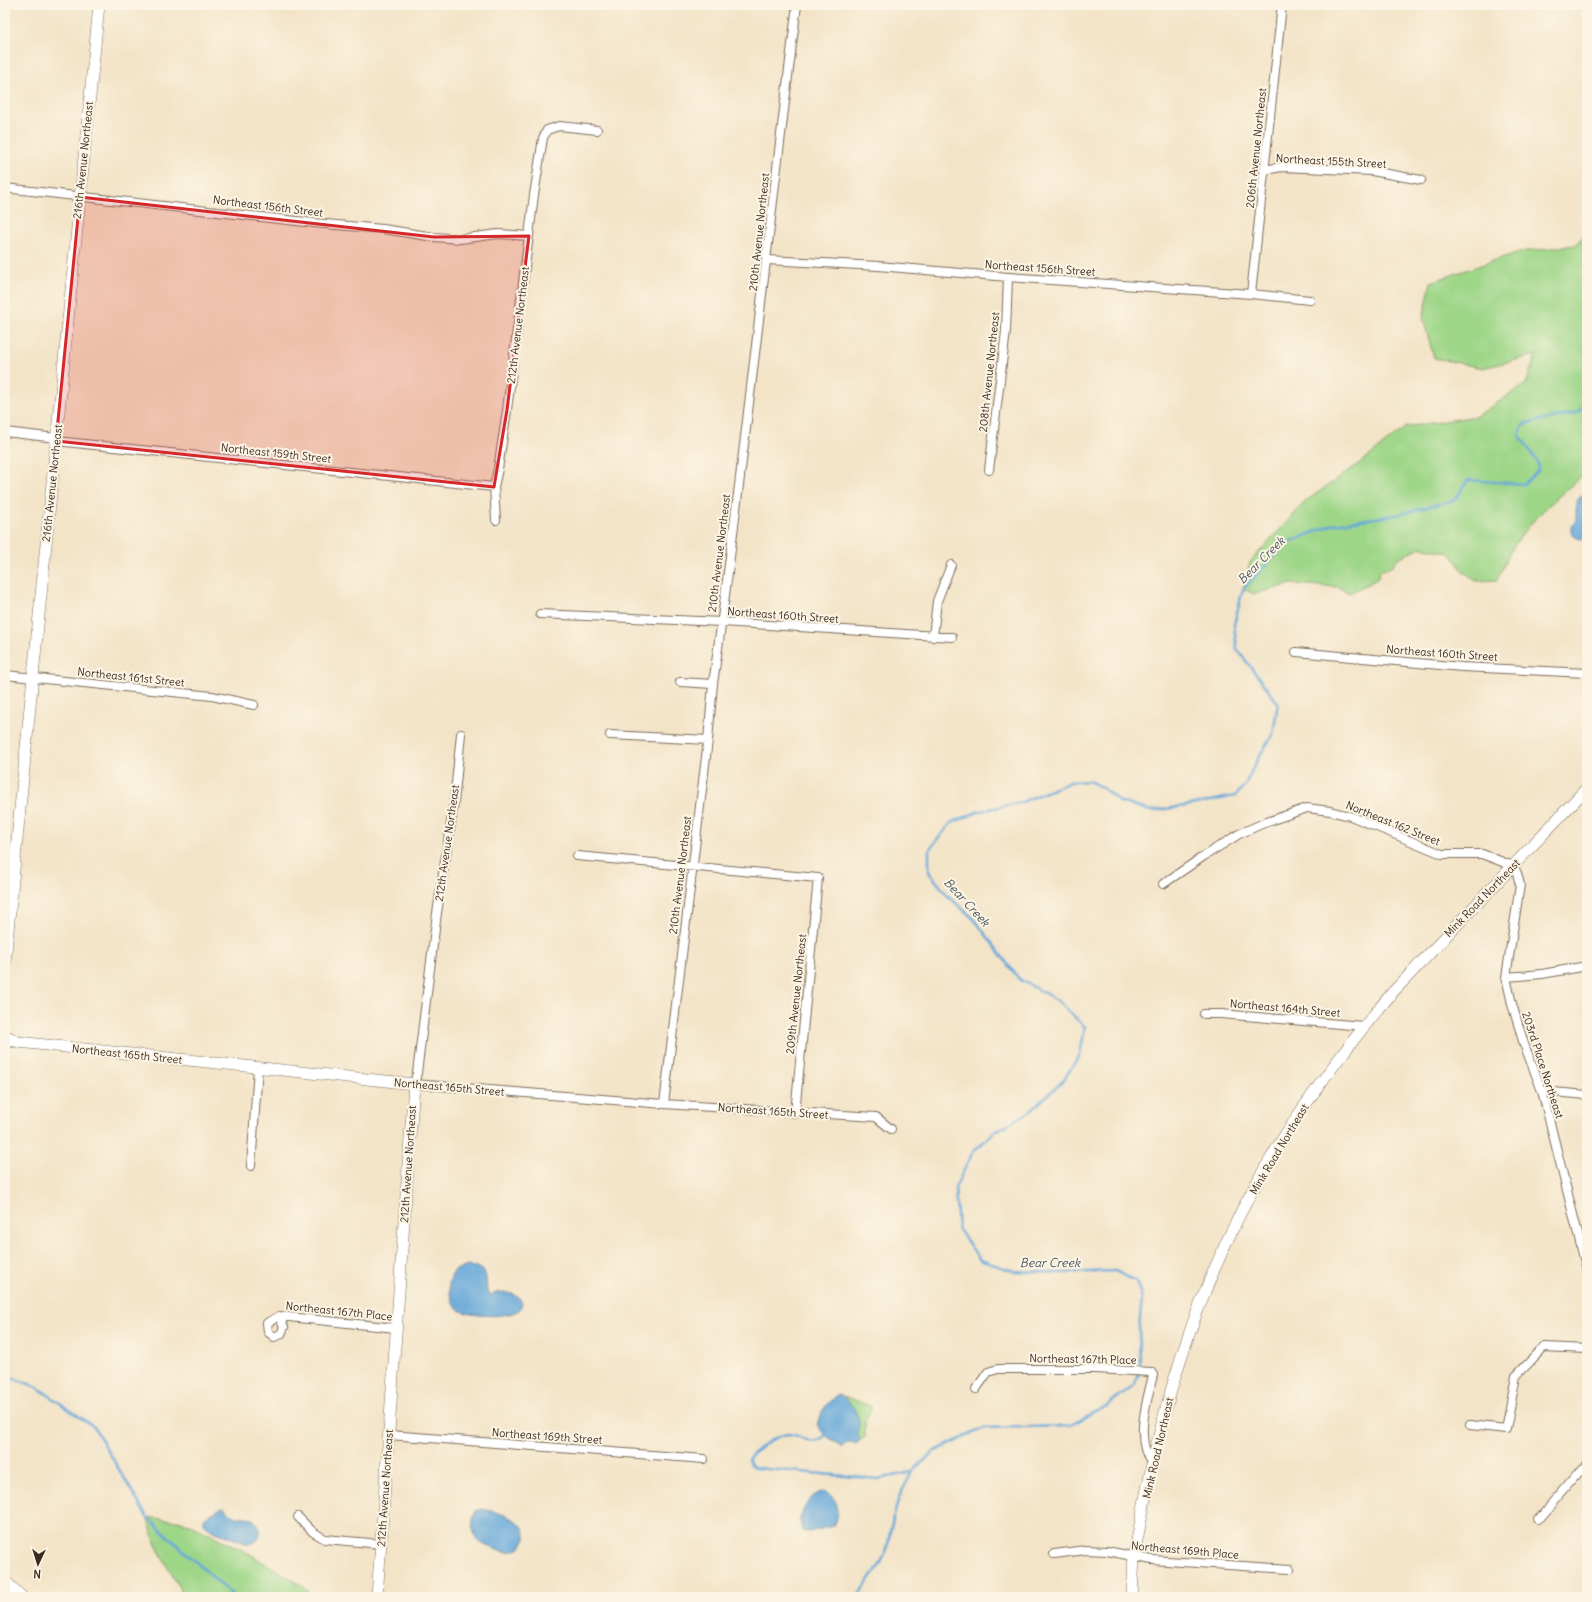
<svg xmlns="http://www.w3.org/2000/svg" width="1592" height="1602" font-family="Delius,sans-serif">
	<rect width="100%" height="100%" fill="#fcf5e5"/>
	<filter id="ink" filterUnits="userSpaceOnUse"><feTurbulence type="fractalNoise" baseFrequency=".025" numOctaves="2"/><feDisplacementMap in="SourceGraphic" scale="8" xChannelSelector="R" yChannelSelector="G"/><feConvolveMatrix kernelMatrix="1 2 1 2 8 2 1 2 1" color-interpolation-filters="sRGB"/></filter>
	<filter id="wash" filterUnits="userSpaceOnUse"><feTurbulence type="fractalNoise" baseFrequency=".012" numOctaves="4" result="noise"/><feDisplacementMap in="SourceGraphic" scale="16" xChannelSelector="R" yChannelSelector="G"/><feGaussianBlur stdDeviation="0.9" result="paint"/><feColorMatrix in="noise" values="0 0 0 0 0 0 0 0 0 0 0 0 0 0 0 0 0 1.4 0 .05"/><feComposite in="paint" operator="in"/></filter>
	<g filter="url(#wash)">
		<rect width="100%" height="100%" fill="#f3e4c8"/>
		<path fill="#9ed688" stroke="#6c8053" d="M1587,230V472C1561,494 1534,516 1515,544C1508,555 1503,568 1497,580L1476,581L1463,571L1450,553L1421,547L1398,558L1391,567L1380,571L1377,579L1350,593L1337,587L1292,584L1254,594L1243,589L1250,562L1306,501L1364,460L1406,427L1477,416L1526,384L1536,355L1483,368L1434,358L1423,318L1431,282L1519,252L1576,245Z
			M843,1396L871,1406V1410L865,1420V1437L861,1440L857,1434L859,1420L856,1412Z
			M147,1517L184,1522L243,1550L303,1586L313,1597H184L156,1545Z"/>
		<path fill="#65a7d9" stroke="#50687c" d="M1587,491V535L1586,538L1581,540L1572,535V527L1576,520V501Z
			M468,1266L476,1267L483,1270L486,1277L487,1292L491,1295C501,1290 509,1292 519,1297L522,1303C522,1304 520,1308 520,1309C511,1319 465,1317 456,1308C453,1305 452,1300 451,1297C447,1286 449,1279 455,1270Z
			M839,1395C848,1397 857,1412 859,1420C860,1424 858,1430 857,1434L861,1440L856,1444L847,1443L843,1447C833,1441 823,1435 817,1425C820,1412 828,1400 839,1395Z
			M825,1491C840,1501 840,1510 833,1526L809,1532L802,1531C797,1514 808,1494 825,1491Z
			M223,1507C228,1510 231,1515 237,1517C240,1518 242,1516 246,1517C257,1518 265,1531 257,1540C253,1544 250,1544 245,1543L211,1530L203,1522V1519C208,1514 215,1513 220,1508Z
			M482,1509C494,1511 512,1516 521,1525C529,1534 525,1549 513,1551C505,1553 499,1551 492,1548C486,1546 481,1544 477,1539C471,1528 471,1522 476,1511Z"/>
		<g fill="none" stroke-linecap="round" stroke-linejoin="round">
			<path stroke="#65a7d9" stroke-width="2.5" d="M5,1375L37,1387L94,1427L147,1517L231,1594L236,1597
				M826,1435C808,1450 804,1434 788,1434C775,1435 755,1450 748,1460L751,1465L756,1468L878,1479L912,1472
				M857,1597L880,1565L888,1547L890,1531L899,1497L912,1472L933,1452L984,1428L1069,1426L1105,1407L1134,1385L1138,1377L1140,1364L1139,1328L1142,1298L1136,1281L1115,1271L1064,1273L1013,1271L980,1260L958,1228L955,1188L973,1152L993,1133L1029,1112L1062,1082L1080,1055L1085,1027L1057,1000L1019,979L974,919L948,896L929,872V850L951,823L980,811L1022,802L1070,782L1089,781L1103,788L1120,802L1152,811L1186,806L1235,796L1245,785L1256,762L1273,734L1278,703L1237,649L1234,625L1243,589L1287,543L1334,524L1396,515L1455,500L1468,480L1524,484L1538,471V463L1519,434L1524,424L1576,413L1587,403"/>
		</g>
	</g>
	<g filter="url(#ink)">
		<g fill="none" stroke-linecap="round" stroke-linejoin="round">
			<defs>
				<path id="street" d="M1264,170L1282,167L1372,171L1421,180
					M5,188L314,223L383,229L434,237L460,239L498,234L529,236
					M767,260L878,266L1008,277L1251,294L1310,300
					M1251,294L1282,5
					M5,432L56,438
					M56,441L494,487
					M989,470L1006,331L1008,277
					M496,520L494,487L498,469L507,410L534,195L543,138L547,130L559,126L597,130
					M540,614L722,622L952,637
					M933,637L937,601L951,565
					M1296,652L1462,667L1587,673
					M5,675L212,696L254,705
					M680,682L713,684
					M461,734L454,803L437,913L417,1073L414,1084L664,1104L876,1117L891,1129
					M610,735L708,740
					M577,856L818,878L795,1113
					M1163,884L1204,856L1239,834L1264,823L1307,808L1330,811L1353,817L1442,854H1482L1513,866L1517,873L1520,885L1506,977L1512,1004L1524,1044L1542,1091L1587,1270
					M1506,977L1542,974L1587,966
					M1204,1014H1221L1363,1026
					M5,1043L18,1042
					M1542,1091L1587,1095
					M664,1104L708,740L713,684C745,458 768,231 797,5
					M251,1166L258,1068
					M279,1316L284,1327L281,1334L274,1337L268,1332L267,1323L279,1316L396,1328
					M976,1389L988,1372L998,1369H1095L1151,1372L1153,1375C1147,1402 1134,1439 1152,1464
					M1470,1425L1506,1429L1516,1376L1544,1347L1587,1349
					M389,1435L704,1459
					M298,1517L313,1532L325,1539L381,1544
					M1538,1519L1587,1463
					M1054,1554L1086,1550L1107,1551L1152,1560L1290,1569"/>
				<path id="secondary" d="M5,961L99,5
					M5,1035L18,1042L414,1084L377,1597
					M5,1581L22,1597
					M1132,1597C1133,1584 1133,1570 1134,1557C1137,1539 1141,1521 1144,1504C1168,1377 1212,1252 1280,1143C1314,1089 1352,1040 1393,992L1587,788"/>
			</defs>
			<use href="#street" stroke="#7b6b5a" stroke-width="10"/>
			<use href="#secondary" stroke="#7b6b5a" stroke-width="12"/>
			<use href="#street" stroke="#fff" stroke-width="8"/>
			<use href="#secondary" stroke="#fff" stroke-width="11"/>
		</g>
	</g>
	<path fill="#d62828" fill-opacity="0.2" stroke="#d62828" stroke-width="3" stroke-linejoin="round" d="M80,197L434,237L529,236L507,410L494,487L56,441Z"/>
	<g text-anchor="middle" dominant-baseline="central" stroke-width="4" stroke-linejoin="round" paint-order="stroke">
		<g font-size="11" fill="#3b2a1e" stroke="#fcf5e5">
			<text transform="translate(1256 148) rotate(-84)">206th Avenue Northeast</text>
			<text transform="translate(83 160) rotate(-84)">216th Avenue Northeast</text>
			<text transform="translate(1331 161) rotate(3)">Northeast 155th Street</text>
			<text transform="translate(268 206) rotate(7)">Northeast 156th Street</text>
			<text transform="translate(759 232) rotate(-84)">210th Avenue Northeast</text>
			<text transform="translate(1040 268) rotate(4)">Northeast 156th Street</text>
			<text transform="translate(518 325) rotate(-83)">212th Avenue Northeast</text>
			<text transform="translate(989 372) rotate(-84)">208th Avenue Northeast</text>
			<text transform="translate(276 453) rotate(6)">Northeast 159th Street</text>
			<text transform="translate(52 483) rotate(-84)">216th Avenue Northeast</text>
			<text transform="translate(719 553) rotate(-83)">210th Avenue Northeast</text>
			<text transform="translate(783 615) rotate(4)">Northeast 160th Street</text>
			<text transform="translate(1442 653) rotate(4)">Northeast 160th Street</text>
			<text transform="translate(131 677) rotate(6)">Northeast 161st Street</text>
			<text transform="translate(1393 823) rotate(22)">Northeast 162 Street</text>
			<text transform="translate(447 843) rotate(-82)">212th Avenue Northeast</text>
			<text transform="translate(680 875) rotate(-83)">210th Avenue Northeast</text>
			<text transform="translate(1482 898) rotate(-46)">Mink Road Northeast</text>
			<text transform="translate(796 994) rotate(-84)">209th Avenue Northeast</text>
			<text transform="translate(1285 1008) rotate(5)">Northeast 164th Street</text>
			<text transform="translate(127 1054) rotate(6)">Northeast 165th Street</text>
			<text transform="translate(1543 1065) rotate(72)">203rd Place Northeast</text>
			<text transform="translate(449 1087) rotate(5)">Northeast 165th Street</text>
			<text transform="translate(773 1111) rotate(4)">Northeast 165th Street</text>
			<text transform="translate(1279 1149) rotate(-59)">Mink Road Northeast</text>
			<text transform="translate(408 1164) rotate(-86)">212th Avenue Northeast</text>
			<text transform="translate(339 1311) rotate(6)">Northeast 167th Place</text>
			<text transform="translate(1083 1359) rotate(1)">Northeast 167th Place</text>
			<text transform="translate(547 1436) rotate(4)">Northeast 169th Street</text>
			<text transform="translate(1158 1448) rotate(-77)">Mink Road Northeast</text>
			<text transform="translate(385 1488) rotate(-86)">212th Avenue Northeast</text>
			<text transform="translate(1185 1550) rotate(5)">Northeast 169th Place</text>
		</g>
		<g font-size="12" font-style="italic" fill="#4a565f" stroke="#fcf5e5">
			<text transform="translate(1261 560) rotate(-45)">Bear Creek</text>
			<text transform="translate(967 902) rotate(47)">Bear Creek</text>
			<text x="1050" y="1262">Bear Creek</text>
		</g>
	</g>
	<rect width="1592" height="1602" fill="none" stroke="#fcf5e5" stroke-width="20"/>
	<g transform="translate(38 1564) rotate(184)" stroke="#fcf5e5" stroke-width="3" paint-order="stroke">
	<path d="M0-3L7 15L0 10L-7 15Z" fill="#3b2a1e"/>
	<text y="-6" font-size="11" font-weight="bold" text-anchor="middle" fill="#3b2a1e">N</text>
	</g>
</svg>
